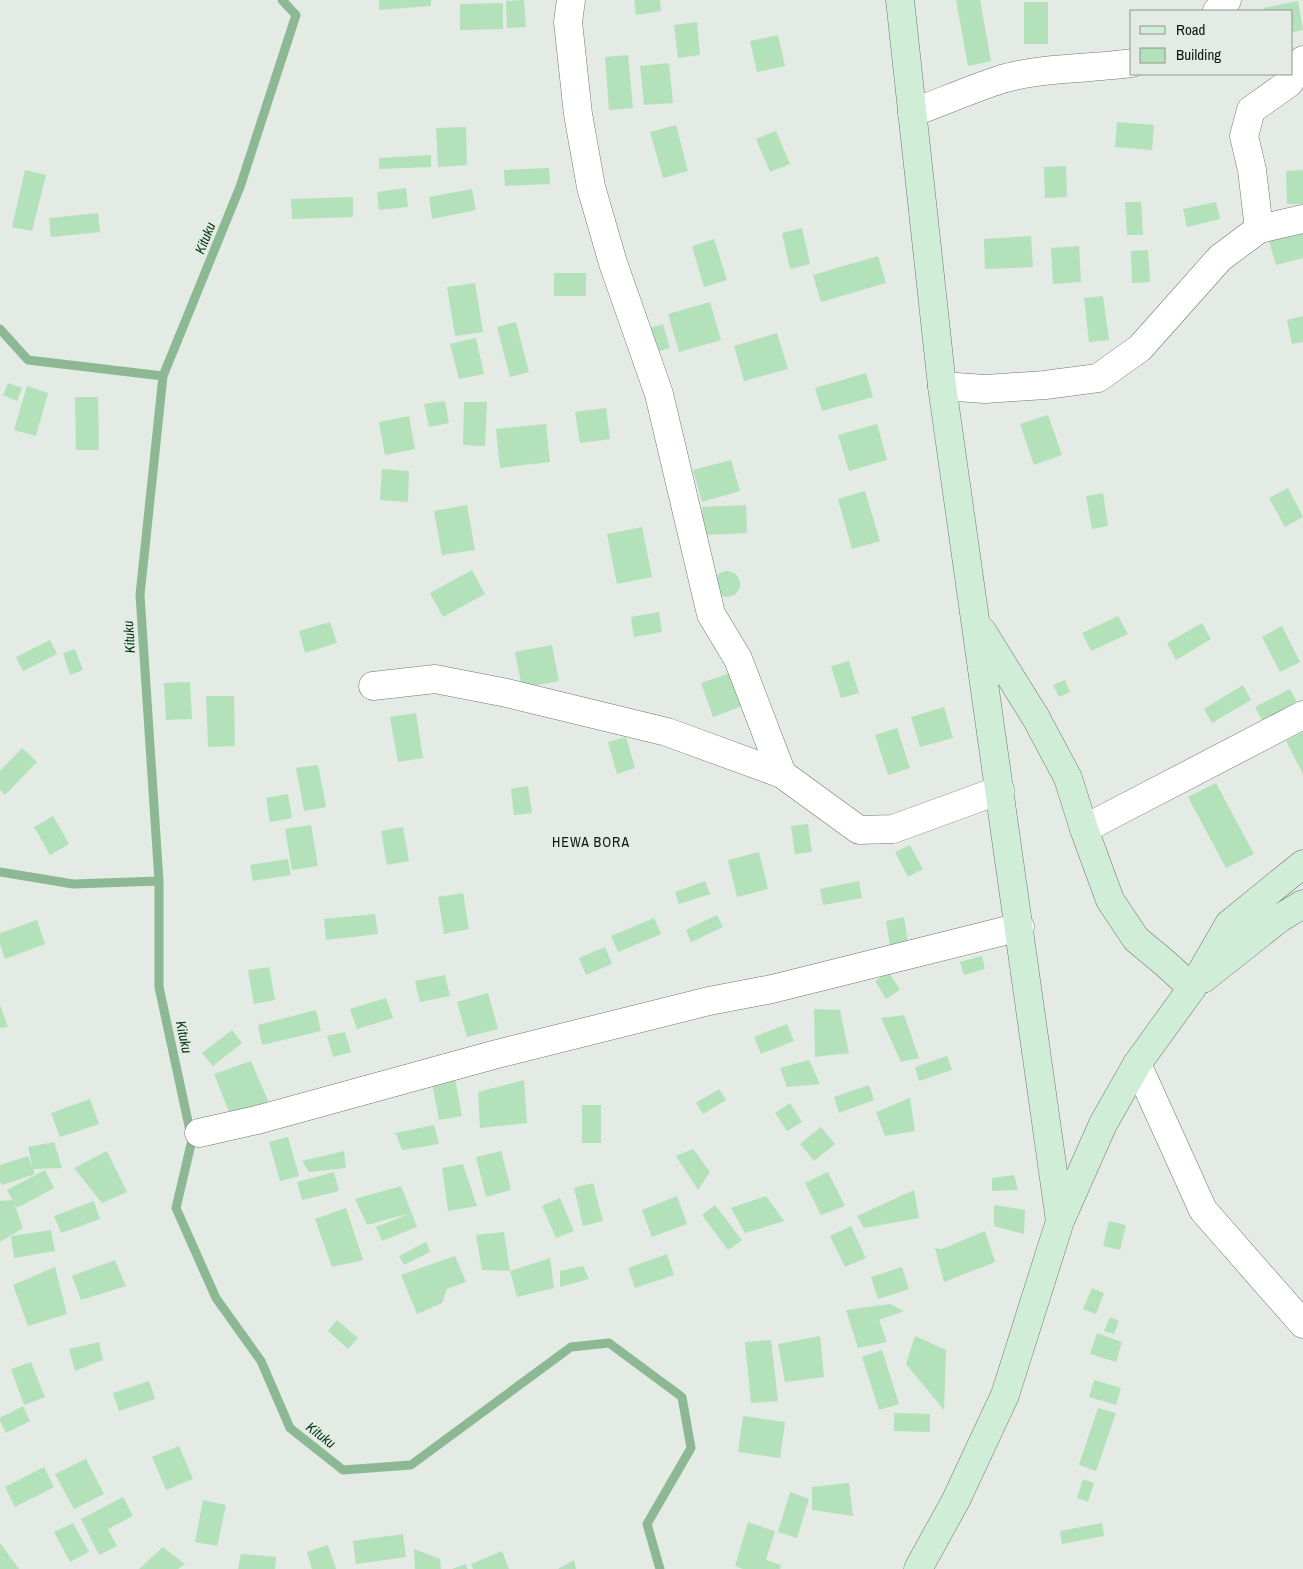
<svg xmlns="http://www.w3.org/2000/svg" width="1303" height="1569" font-family="'Archivo Narrow',sans-serif">
	<rect width="100%" height="100%" fill="#e3ebe4"/>
	<g fill="none" stroke-linecap="round" stroke-linejoin="round">
		<path stroke="#8cb993" stroke-width="9" d="M282,0L296,15L240,187L163,376L140,595L159,881V987L192,1140L176,1208L216,1298L261,1361L290,1428L343,1470L411,1465L571,1347L609,1343L682,1397L691,1448L647,1524L660,1569
			M0,329L28,360L163,376
			M0,872L73,884L159,881"/>
	</g>
	<path fill="#b3e1ba" d="M379,0H431V6L379,10Z
		M524,0L526,27L507,28L506,1Z
		M634,0H660L661,11L636,15Z
		M956,0H980L991,61L968,66Z
		M1298,1L1303,30L1292,32V11H1264V8Z
		M1024,2H1048V44H1024Z
		M503,3V29L460,30V4Z
		M697,22L700,55L678,58L674,25Z
		M778,35L785,66L757,72L750,41Z
		M628,55L633,108L609,110L605,57Z
		M669,63L673,103L644,105L640,66Z
		M1117,122L1154,125L1152,150L1115,147Z
		M676,125L688,171L663,178L650,132Z
		M466,127L467,165L438,167L436,128Z
		M776,131L790,164L770,172L756,139Z
		M431,155V167L379,169V158Z
		M1066,166L1067,197L1045,198L1044,167Z
		M549,168L550,184L505,186L504,170Z
		M25,170L46,175L32,231L12,227Z
		M1303,170V204H1287L1286,171Z
		M406,188L408,207L379,210L377,192Z
		M472,189L476,210L432,219L429,197Z
		M353,197V217L292,219L291,199Z
		M1125,202H1141L1143,235H1127Z
		M1216,202L1220,219L1187,227L1183,209Z
		M98,213L100,232L51,237L49,218Z
		M1303,225V258L1276,265L1267,235Z
		M802,228L810,264L790,269L782,233Z
		M1031,236L1033,267L985,269L984,239Z
		M714,239L727,280L704,287L692,246Z
		M1079,246L1081,282L1053,284L1051,248Z
		M1148,250L1150,282L1132,283L1131,251Z
		M878,256L886,283L821,302L813,275Z
		M554,273H586V296H554Z
		M475,283L483,332L455,336L447,287Z
		M1103,296L1109,340L1089,342L1084,298Z
		M710,302L721,340L679,352L668,314Z
		M1303,316V342L1292,344L1287,320Z
		M516,322L529,372L510,377L497,327Z
		M663,324L670,348L650,354L643,330Z
		M777,333L788,369L744,381L734,346Z
		M476,338L484,374L459,379L450,344Z
		M866,373L873,397L822,411L815,388Z
		M8,383L22,388L17,401L3,395Z
		M27,386L48,393L36,436L14,430Z
		M75,397H98L99,450H76Z
		M445,401L449,423L429,427L424,404Z
		M464,402H487L485,446L463,445Z
		M606,408L610,439L580,443L575,412Z
		M1048,415L1062,455L1034,465L1020,424Z
		M409,416L415,449L385,455L379,422Z
		M546,424L550,462L500,468L496,429Z
		M877,424L887,460L849,471L838,435Z
		M731,460L740,491L702,502L693,470Z
		M382,469L409,471L408,502L380,500Z
		M1288,488L1303,517L1285,527L1269,498Z
		M865,491L880,541L852,549L838,499Z
		M1103,493L1108,526L1092,529L1086,496Z
		M467,505L475,550L442,555L434,511Z
		M746,505L747,533L703,535L702,507Z
		M642,527L652,577L617,584L607,534Z
		M472,570L485,594L443,617L430,593Z
		M714 584a13 13 0 1 1 26 0a13 13 0 1 1-26 0Z
		M659,612L662,632L634,637L631,617Z
		M1118,616L1128,634L1091,651L1082,633Z
		M330,622L337,643L305,653L299,631Z
		M1202,623L1211,639L1176,660L1167,643Z
		M1282,626L1300,662L1280,672L1262,637Z
		M50,640L57,654L23,671L16,657Z
		M552,645L559,681L522,688L515,652Z
		M75,649L83,670L70,675L63,653Z
		M849,661L859,693L841,698L831,666Z
		M730,673L742,706L713,717L701,683Z
		M1065,680L1070,692L1059,697L1053,685Z
		M190,682L192,719L166,720L164,683Z
		M1243,685L1251,700L1212,723L1204,709Z
		M1290,689L1299,706L1264,724L1255,707Z
		M206,696H234L235,746L208,747Z
		M944,707L953,738L920,747L911,717Z
		M416,713L423,758L398,762L390,717Z
		M897,728L910,768L888,775L875,735Z
		M1303,732V774L1286,741Z
		M626,737L635,768L617,774L608,742Z
		M22,748L37,762L5,795L0,790V771Z
		M318,765L326,807L304,811L296,768Z
		M1216,783L1254,854L1226,868L1188,797Z
		M528,786L532,813L514,815L511,789Z
		M288,794L292,818L270,822L266,798Z
		M53,816L69,844L50,855L34,827Z
		M808,824L812,852L795,854L791,826Z
		M311,825L318,866L292,870L285,829Z
		M403,827L409,861L387,865L381,831Z
		M910,845L923,869L908,877L895,852Z
		M759,852L768,889L737,897L728,860Z
		M288,859L291,875L253,881L250,865Z
		M705,881L710,894L679,904L675,892Z
		M859,881L862,898L823,905L820,889Z
		M463,893L469,929L444,934L438,897Z
		M375,914L378,934L326,940L324,919Z
		M717,915L723,927L691,942L686,930Z
		M904,917L909,949L891,952L886,921Z
		M654,918L661,934L618,952L611,936Z
		M37,920L45,944L5,959L0,944V933Z
		M605,947L612,964L586,975L579,958Z
		M982,956L985,969L964,975L960,962Z
		M269,967L275,1000L254,1004L248,970Z
		M889,972L900,990L886,999L875,981Z
		M445,975L450,996L420,1002L415,981Z
		M488,993L498,1029L467,1037L457,1002Z
		M386,998L393,1018L357,1029L350,1009Z
		M0,1005L8,1027L0,1028Z
		M814,1009L840,1010L849,1053L815,1057Z
		M316,1010L321,1031L262,1045L258,1025Z
		M904,1015L919,1058L901,1062L881,1018Z
		M787,1024L794,1041L761,1054L754,1037Z
		M232,1030L242,1043L213,1066L202,1053Z
		M345,1032L351,1052L333,1057L327,1036Z
		M947,1056L952,1070L919,1081L915,1067Z
		M809,1060L820,1084L787,1087L780,1068Z
		M251,1061L270,1105L229,1112L214,1074Z
		M455,1078L462,1116L439,1120L432,1083Z
		M524,1080L527,1123L480,1128L478,1092Z
		M869,1085L874,1100L839,1113L834,1097Z
		M719,1089L726,1100L703,1114L696,1103Z
		M910,1098L915,1131L885,1136L876,1112Z
		M90,1099L99,1124L60,1137L51,1113Z
		M790,1103L802,1122L787,1131L775,1113Z
		M582,1105H601V1143H582Z
		M434,1125L439,1144L402,1150L396,1134H391Z
		M821,1127L835,1144L814,1161L800,1144Z
		M288,1137L299,1176L280,1181L269,1142Z
		M54,1142L62,1168L33,1169L35,1174L2,1185L0,1181V1165L28,1156L33,1169L28,1147Z
		M693,1149L710,1172L698,1190L676,1156Z
		M107,1151L127,1192L102,1203L74,1168Z
		M344,1151L346,1168L309,1172L302,1161Z
		M501,1151L511,1190L486,1197L476,1157Z
		M463,1164L477,1206L448,1211L442,1168Z
		M45,1170L54,1188L17,1208L7,1190Z
		M334,1172L339,1191L302,1200L297,1182Z
		M828,1172L845,1206L821,1215L805,1183Z
		M1014,1175L1018,1190L992,1191V1178Z
		M593,1183L603,1221L583,1226L574,1188Z
		M401,1186L417,1227L382,1241L376,1227L411,1213L367,1225L355,1199Z
		M914,1190L919,1218L864,1228L857,1216Z
		M677,1196L687,1224L652,1237L642,1210Z
		M766,1196L784,1221L745,1233L731,1208Z
		M560,1198L574,1231L556,1238L542,1206Z
		M13,1200L23,1228L0,1242V1201Z
		M94,1201L100,1219L61,1233L54,1216Z
		M715,1205L742,1240L728,1250L702,1215Z
		M994,1205L1025,1210L1024,1234L994,1226Z
		M346,1208L363,1260L332,1267L315,1219Z
		M1109,1221L1126,1225L1120,1250L1103,1246Z
		M851,1226L866,1258L845,1267L830,1236Z
		M51,1230L55,1251L14,1258L11,1236Z
		M985,1231L995,1262L944,1282L935,1248L942,1249Z
		M504,1232L510,1271L482,1270L476,1235Z
		M426,1242L430,1252L404,1265L399,1256Z
		M667,1254L674,1275L635,1288L628,1268Z
		M455,1256L466,1282L447,1289L442,1303L417,1314L401,1275Z
		M550,1258L554,1288L517,1297L510,1271Z
		M115,1260L126,1286L81,1300L72,1276Z
		M583,1266L589,1279L560,1287V1271Z
		M55,1267L67,1314L28,1326L13,1285Z
		M902,1267L909,1289L878,1299L871,1277Z
		M1092,1288L1104,1293L1096,1314L1083,1309Z
		M890,1304L904,1311L879,1320L887,1342L858,1348L846,1310Z
		M1110,1317L1119,1321L1114,1334L1104,1331Z
		M337,1320L358,1338L348,1349L328,1331Z
		M1097,1333L1122,1342L1116,1362L1090,1354Z
		M820,1336L824,1377L785,1382L778,1344Z
		M915,1336L946,1350L944,1410L906,1364Z
		M771,1340L778,1401L751,1403L745,1342Z
		M99,1342L103,1360L75,1371L69,1349Z
		M882,1350L899,1404L879,1410L862,1357Z
		M31,1362L45,1397L24,1405L11,1369Z
		M1094,1380L1121,1388L1116,1405L1089,1397Z
		M149,1381L155,1399L119,1411L113,1393Z
		M23,1406L30,1421L6,1433L0,1421V1418Z
		M1098,1408L1116,1413L1096,1471L1079,1465Z
		M894,1413L930,1414V1432L894,1431Z
		M743,1416L785,1422L780,1458L738,1452Z
		M179,1446L193,1479L166,1490L152,1457Z
		M86,1459L104,1494L74,1509L55,1474Z
		M44,1467L54,1487L15,1507L5,1487Z
		M1083,1479L1094,1483L1088,1502L1077,1498Z
		M849,1483L853,1516L812,1510V1487Z
		M790,1492L809,1499L797,1538L778,1532Z
		M123,1497L133,1516L108,1529L117,1546L99,1555L81,1519Z
		M203,1500L226,1505L217,1546L195,1542Z
		M748,1522L775,1531L766,1560L781,1565L780,1569H743L735,1566Z
		M73,1523L89,1552L70,1562L54,1532Z
		M1102,1523L1104,1536L1062,1544L1060,1531Z
		M403,1534L406,1557L356,1564L353,1541Z
		M0,1543L19,1569H0Z
		M328,1545L336,1569H312L307,1552Z
		M163,1547L185,1564L178,1569H139Z
		M414,1549L440,1559L441,1569H415Z
		M502,1551L509,1569H473L471,1564Z
		M241,1554L276,1557L275,1569H238Z
		M574,1560L576,1569H558Z
		M465,1564L468,1569H452Z"/>
	<g fill="none" stroke-linecap="round" stroke-linejoin="round">
		<defs>
			<path id="street" d="M571,0L568,22L578,114L591,187L613,263L659,394L711,614L738,659L782,774
				M1217,11L1227,0
				M912,113C942,102 971,89 1002,79C1044,67 1089,69 1132,63
				M1259,229L1252,170L1244,136L1251,110L1289,83L1303,60
				M942,386L985,389L1045,385L1098,378L1140,348L1220,258L1259,229L1303,219
				M373,686L435,679L507,693L667,732L782,774L859,830L893,829L1000,790
				M1084,829L1303,715
				M1137,1064L1203,1210L1303,1324
				M199,1133L257,1120L497,1054L709,1001L772,989L1020,927"/>
			<path id="secondary" d="M900,0L942,386L1060,1221
				M982,631L1036,718L1068,778L1084,829L1110,900L1136,939L1166,964L1192,988
				M1203,979L1280,918L1303,904
				M918,1569L956,1500L1005,1395L1060,1221L1103,1124L1137,1064L1192,988L1229,924L1303,864"/>
		</defs>
		<use href="#street" stroke="#707771" stroke-width="29"/>
		<use href="#secondary" stroke="#707771" stroke-width="29"/>
		<use href="#street" stroke="#fff" stroke-width="28"/>
		<use href="#secondary" stroke="#d0edd7" stroke-width="28"/>
	</g>
	<g text-anchor="middle" dominant-baseline="central" stroke-width="4" stroke-linejoin="round" paint-order="stroke">
		<g font-size="14" font-style="italic" fill="#033915" stroke="#e3ebe4">
			<text transform="translate(205 238) rotate(-68)">Kituku</text>
			<text transform="translate(129 637) rotate(-94)">Kituku</text>
			<text transform="translate(184 1037) rotate(78)">Kituku</text>
			<text transform="translate(321 1435) rotate(38)">Kituku</text>
		</g>
		<g font-size="14" letter-spacing="1" fill="#141714" stroke="#e3ebe4">
			<text x="591" y="842">HEWA BORA</text>
		</g>
	</g>
	<rect x="1130" y="10" width="162" height="65" fill="#e3ebe4" stroke="#909691"/>
	<rect x="1140" y="26" width="25" height="8" fill="#d0edd7" stroke="#909691"/>
	<text x="1176" y="35" font-size="15" fill="#141714">Road</text>
	<rect x="1140" y="48" width="25" height="15" fill="#b3e1ba" stroke="#909691"/>
	<text x="1176" y="60" font-size="15" fill="#141714">Building</text>
</svg>
